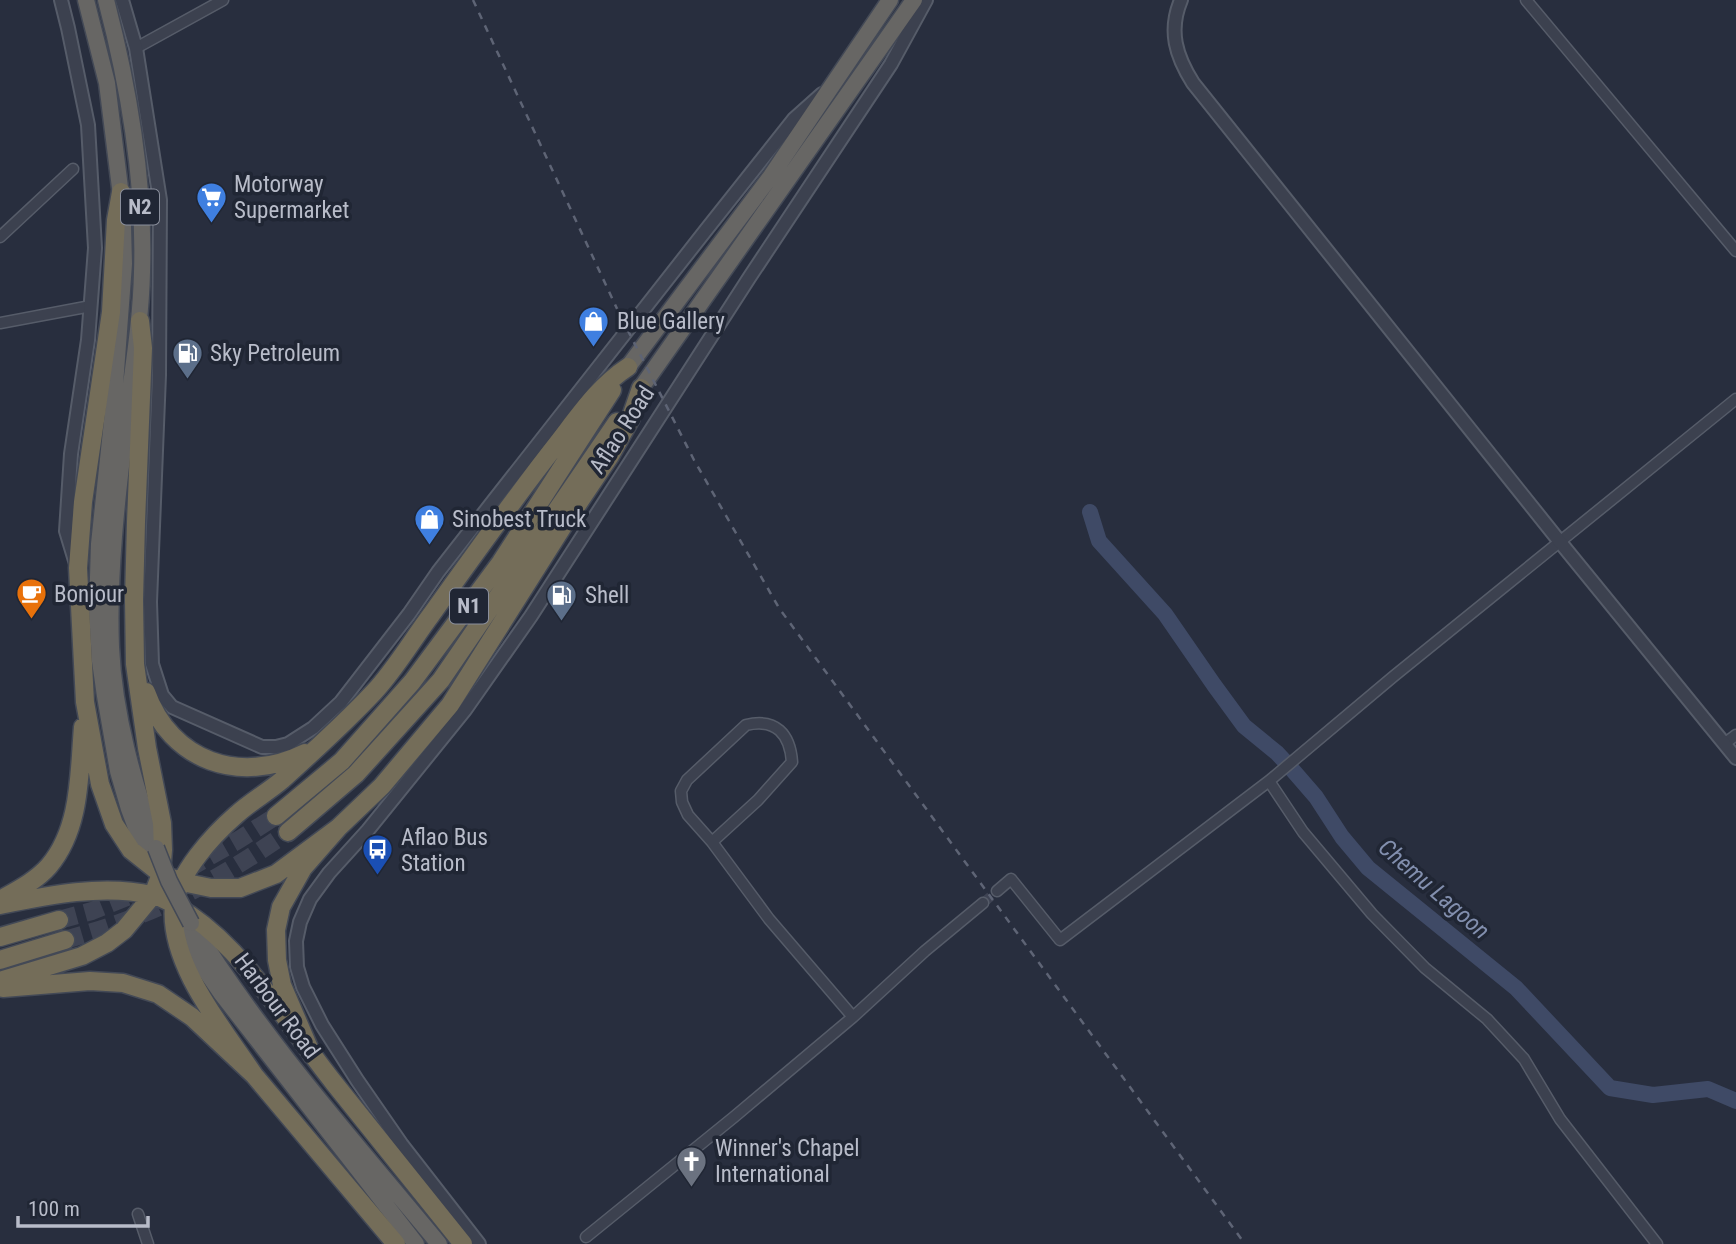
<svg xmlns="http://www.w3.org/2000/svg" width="1736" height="1244" font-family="'Roboto Condensed',sans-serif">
	<rect width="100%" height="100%" fill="#282e3e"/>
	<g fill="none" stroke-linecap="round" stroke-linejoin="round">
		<path stroke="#3f4a66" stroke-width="16" d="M1090,512L1099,541L1165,614L1214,685L1244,726L1277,753L1290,767L1316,797L1342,837L1368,868L1516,988L1610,1088L1653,1095L1708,1089L1736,1101"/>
		<path stroke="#3e4353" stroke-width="10" stroke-dasharray="10 5" stroke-linecap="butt" d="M983,903L997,891"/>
		<path stroke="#3e4353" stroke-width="18" stroke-dasharray="18 9" stroke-linecap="butt" d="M186,870L240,839L276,816
			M59,920L92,911L142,891
			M65,940C89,933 114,926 137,916C191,895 240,865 288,832"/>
		<defs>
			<path id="minor" d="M1526,0L1736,251
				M136,48L223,0
				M0,237L73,169
				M0,323L91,306
				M1724,744L1736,735
				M1269,781L1303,832L1372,914L1425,968L1487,1019L1524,1059L1560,1119L1657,1244
				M712,842L758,800L792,762C790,734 776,718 746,725L687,780L681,791L682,802L688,815L712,842L769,919L853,1017
				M997,891L1011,879L1060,940L1269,781L1394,676L1736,399
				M138,1214L148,1244
				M586,1237L734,1117L853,1017L925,951L983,903"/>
			<path id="tertiary" d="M61,0L68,28L88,125L95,248L88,340L71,454L66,531L76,564
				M122,0L136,48L160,200L159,375L150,602L152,664L162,695L172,707L262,747H276L288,744L313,728L341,702L409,614L438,572L491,504L706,230L794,119L822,94
				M1181,0C1168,31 1176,56 1193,83L1560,542L1736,758
				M479,1244L402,1145L357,1080L322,1025L303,987L297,967L296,941L300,922L310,899L329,873L368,830L465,710L531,616L749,278L891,64L926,0"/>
			<path id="trunk" d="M86,0L107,83L122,204
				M106,0C129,88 145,181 142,272C141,320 133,367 127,415C118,491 108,569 111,647C114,716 134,783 156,848
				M123,226L124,264L113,412L99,544L97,610L100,661L105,696L118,771L129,809L147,857
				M628,367L771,176L890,0
				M641,388L914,0
				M176,919L197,958L221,993L416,1244
				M191,923C262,1038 353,1140 439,1244"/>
			<path id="motorway" d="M121,192L116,220L111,312L83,502L78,568L85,702L100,784L114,824L131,850L161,874L182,882L211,888H240L276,874L338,828
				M146,692C171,762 240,785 305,753
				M276,816L342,761L412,682L501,562L612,390
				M288,832L356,774L441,680L617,422
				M0,900C16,891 36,881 49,866C81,828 79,774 83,727
				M0,905C49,895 103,884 152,895C166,898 178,907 190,915C249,955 289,1027 334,1083C377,1137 420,1190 463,1244
				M0,937L59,920
				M0,960L65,940
				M0,981L82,956L107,943L124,930L153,895L161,874L163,850L162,823L147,748L135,664L134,600L136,522L143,348L140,321
				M3,988L90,981L123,983L158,994L192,1017L254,1075L396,1244
				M312,1055L282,985L277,960L276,930L281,907L303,868L338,828L382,786L450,705L565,523L610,456L630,420L641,388
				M254,1075C223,1028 168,964 174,905C178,873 213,835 236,815C250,802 268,792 282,780C314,751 345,723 374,692C394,671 413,639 431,615C473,556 515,497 560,440C580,414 600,385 628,367"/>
		</defs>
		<use href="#minor" stroke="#565c69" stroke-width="13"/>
		<use href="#tertiary" stroke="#565c69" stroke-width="16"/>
		<use href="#trunk" stroke="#434956" stroke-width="19"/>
		<use href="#motorway" stroke="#434956" stroke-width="21"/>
		<use href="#minor" stroke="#3c414f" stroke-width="10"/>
		<use href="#tertiary" stroke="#3c414f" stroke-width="12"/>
		<use href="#trunk" stroke="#676664" stroke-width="16"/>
		<use href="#motorway" stroke="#746d59" stroke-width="18"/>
		<path stroke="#5e6475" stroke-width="2.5" stroke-dasharray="7 7" stroke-linecap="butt" d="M473,0L619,313L694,460L779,608L1245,1244"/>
		<defs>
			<path id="trunk-bridge" d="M156,848L169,881L191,923"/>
		</defs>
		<use href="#trunk-bridge" stroke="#434956" stroke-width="19" stroke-linecap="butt"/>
		<use href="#trunk-bridge" stroke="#676664" stroke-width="16"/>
	</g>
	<defs>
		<symbol id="supermarket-pin" viewBox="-11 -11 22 30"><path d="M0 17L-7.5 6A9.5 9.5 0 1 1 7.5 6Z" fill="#3f7fe0" stroke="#202634"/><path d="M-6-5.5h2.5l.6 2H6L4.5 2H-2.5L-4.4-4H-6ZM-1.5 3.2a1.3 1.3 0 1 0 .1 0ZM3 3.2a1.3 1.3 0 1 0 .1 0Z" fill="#fff"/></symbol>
		<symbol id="shop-pin" viewBox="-11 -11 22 30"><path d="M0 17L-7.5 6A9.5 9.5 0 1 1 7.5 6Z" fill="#3f7fe0" stroke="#202634"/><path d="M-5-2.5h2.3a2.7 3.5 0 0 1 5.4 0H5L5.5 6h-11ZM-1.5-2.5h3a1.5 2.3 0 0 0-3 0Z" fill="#fff"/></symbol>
		<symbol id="fuel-pin" viewBox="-11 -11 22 30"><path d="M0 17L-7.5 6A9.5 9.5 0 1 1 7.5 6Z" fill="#5c6f8a" stroke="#202634"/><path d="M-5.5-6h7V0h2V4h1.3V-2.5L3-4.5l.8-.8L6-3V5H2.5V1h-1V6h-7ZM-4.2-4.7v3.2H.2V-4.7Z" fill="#fff"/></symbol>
		<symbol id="cafe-pin" viewBox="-11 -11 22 30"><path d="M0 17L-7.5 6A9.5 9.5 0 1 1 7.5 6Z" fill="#e8710a" stroke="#202634"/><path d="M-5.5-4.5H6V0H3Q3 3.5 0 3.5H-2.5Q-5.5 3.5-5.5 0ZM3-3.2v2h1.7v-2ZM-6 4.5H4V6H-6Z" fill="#fff"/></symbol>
		<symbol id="bus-pin" viewBox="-11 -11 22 30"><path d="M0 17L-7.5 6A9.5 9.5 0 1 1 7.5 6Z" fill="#1a4fb4" stroke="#202634"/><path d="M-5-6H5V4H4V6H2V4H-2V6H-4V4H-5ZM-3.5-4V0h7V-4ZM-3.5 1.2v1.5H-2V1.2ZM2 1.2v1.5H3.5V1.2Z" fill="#fff"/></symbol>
		<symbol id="church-pin" viewBox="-11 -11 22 30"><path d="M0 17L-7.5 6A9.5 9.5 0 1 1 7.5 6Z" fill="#6b7280" stroke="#202634"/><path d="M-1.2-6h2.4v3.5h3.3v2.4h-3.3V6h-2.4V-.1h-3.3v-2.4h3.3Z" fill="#fff"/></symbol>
	</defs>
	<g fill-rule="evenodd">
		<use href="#supermarket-pin" x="194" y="180" width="35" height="47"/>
		<use href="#shop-pin" x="576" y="304" width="35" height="47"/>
		<use href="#fuel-pin" x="170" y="336" width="35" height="47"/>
		<use href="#shop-pin" x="412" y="502" width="35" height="47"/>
		<use href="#cafe-pin" x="14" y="576" width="35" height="47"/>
		<use href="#fuel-pin" x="544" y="578" width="35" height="47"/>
		<use href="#bus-pin" x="360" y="832" width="35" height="47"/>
		<use href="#church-pin" x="674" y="1144" width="35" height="47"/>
	</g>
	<g text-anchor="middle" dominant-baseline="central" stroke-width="7" stroke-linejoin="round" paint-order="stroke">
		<g fill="#202634" stroke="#8a8f9c" stroke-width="2">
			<rect x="121" y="189.5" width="38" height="35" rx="5"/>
			<rect x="450" y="588.5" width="38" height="35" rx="5"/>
		</g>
		<g font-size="21" font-weight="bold" fill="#b8bcc9">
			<text x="140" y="207">N2</text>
			<text x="469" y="606">N1</text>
		</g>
		<g font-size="23" fill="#b8bcc9" stroke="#202634" text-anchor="start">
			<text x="234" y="184">Motorway<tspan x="234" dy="26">Supermarket</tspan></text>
			<text x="617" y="321">Blue Gallery</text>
			<text x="210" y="353">Sky Petroleum</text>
			<text x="452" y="519">Sinobest Truck</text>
			<text x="54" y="594">Bonjour</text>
			<text x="585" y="595">Shell</text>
			<text x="401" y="837">Aflao Bus<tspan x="401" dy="26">Station</tspan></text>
			<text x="715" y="1148">Winner's Chapel<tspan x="715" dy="26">International</tspan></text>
		</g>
		<g font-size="23" fill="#b8bcc9" stroke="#202634">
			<text transform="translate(622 430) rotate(-57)">Aflao Road</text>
			<text transform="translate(277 1006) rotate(53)">Harbour Road</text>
		</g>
		<g font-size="24" font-style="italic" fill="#828fae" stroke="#202634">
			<text transform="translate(1434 889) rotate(41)">Chemu Lagoon</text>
		</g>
	</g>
	<path d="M18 1216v10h130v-10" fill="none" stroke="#b8bcc9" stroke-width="3.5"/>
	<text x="28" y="1216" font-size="21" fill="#b8bcc9" stroke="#202634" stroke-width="5" paint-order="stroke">100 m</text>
</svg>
